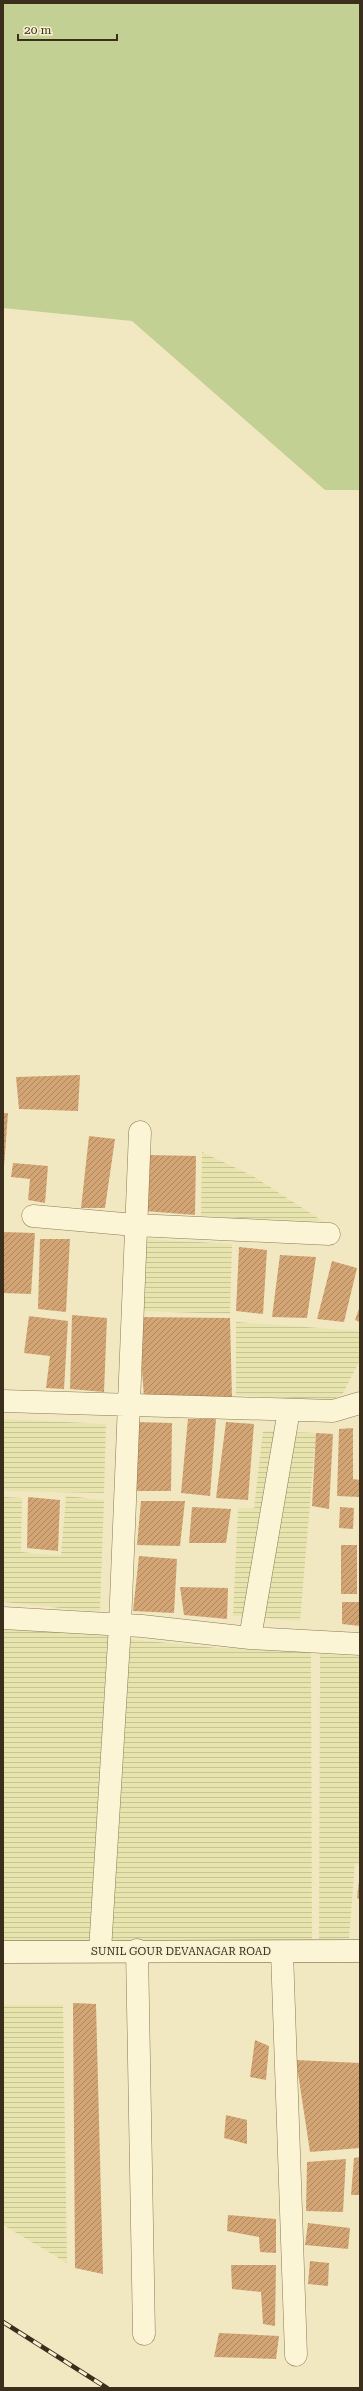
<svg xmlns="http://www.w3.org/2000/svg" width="363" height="2391" font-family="'Roboto Serif',serif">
	<defs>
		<pattern id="farmland-rules" width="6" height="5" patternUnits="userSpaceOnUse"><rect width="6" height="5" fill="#e8e4ae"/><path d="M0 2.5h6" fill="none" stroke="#c8c495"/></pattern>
		<pattern id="building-hatch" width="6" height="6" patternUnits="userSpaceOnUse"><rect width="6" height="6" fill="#d3a574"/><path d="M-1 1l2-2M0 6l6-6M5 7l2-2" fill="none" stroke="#ac875e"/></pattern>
	</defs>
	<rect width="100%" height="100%" fill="#f1e8c1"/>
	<path fill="url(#farmland-rules)" d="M202,1152L253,1176L324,1222L201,1216Z
		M144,1239L232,1244L230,1314L140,1311Z
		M236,1322L360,1331V1360L342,1395L330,1400L236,1395Z
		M3,1419L106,1424L104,1493L3,1491Z
		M263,1431L316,1433L300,1621L233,1616L238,1508H254Z
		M66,1496L104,1500L100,1612L3,1602V1497L22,1498L21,1552L61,1556Z
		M3,1623L109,1630L89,1954L3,1956Z
		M128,1639L217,1648H311L312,1950L107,1954Z
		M320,1654L360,1656V1864L355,1863L349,1938L319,1940Z
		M3,2005H63L67,2263L3,2225Z"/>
	<path fill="#c3d094" d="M3,3H360V490H325L132,321L3,308Z"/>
	<path fill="url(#building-hatch)" d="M80,1075L78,1111L19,1109L16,1077Z
		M3,1113H8L4,1167H3Z
		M89,1136L115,1139L105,1208H81Z
		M146,1155L196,1156L195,1215L145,1211Z
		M13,1163L48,1166L45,1203L28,1200L30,1179L11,1177Z
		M3,1232L35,1233L31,1294L3,1293Z
		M40,1239H70L66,1312L38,1309Z
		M239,1247L267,1250L263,1314L236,1311Z
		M280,1255L316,1257L307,1318L272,1317Z
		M332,1261L357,1268L344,1322L317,1319Z
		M360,1306V1322L355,1320Z
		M72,1315L107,1318L104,1392L70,1389Z
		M29,1316L68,1321L64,1389L46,1388L50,1356L24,1353Z
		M138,1317L230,1318L232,1398L144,1397Z
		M188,1419H216L210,1496L181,1493Z
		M137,1422L172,1423L171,1491H134Z
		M226,1422L254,1424L248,1500L216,1498Z
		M353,1428V1479L360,1480V1497L337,1496L339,1429Z
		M316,1433L333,1434L329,1509L312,1506Z
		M28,1497L60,1500L58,1551L27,1548Z
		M141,1501H185L180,1546L137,1545Z
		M192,1507L231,1509L226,1543H189Z
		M340,1507L354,1508L353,1529L339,1528Z
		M341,1545H357V1594H341Z
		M139,1556L177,1559L174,1613L133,1611Z
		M180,1587L228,1588L227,1619L184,1615Z
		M342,1602H360V1626L342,1624Z
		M359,1881L360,1882V1899L357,1898Z
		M73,2003L96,2004L103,2274L75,2268Z
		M255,2040L269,2046L266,2080L250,2077Z
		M296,2060L360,2063V2148L310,2152Z
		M226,2115L247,2120V2144L224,2138Z
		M360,2157V2195H351L354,2158Z
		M346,2159L343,2212L306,2211L307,2162Z
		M228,2215L276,2219V2253L260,2252L259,2237L227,2231Z
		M308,2223L350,2228L348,2249L305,2245Z
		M310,2261L329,2263L328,2286L308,2284Z
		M231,2265H276L275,2326L263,2324L261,2292L232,2289Z
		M219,2333L279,2336L276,2359L214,2357Z"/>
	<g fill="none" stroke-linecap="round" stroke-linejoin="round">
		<defs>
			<path id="minor" d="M33,1216L135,1225L329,1234
				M3,1401L333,1411L360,1403
				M3,1618L142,1626L250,1638L360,1644
				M250,1638L289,1410
				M137,1950L144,2334
				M100,1951L120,1625L140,1132
				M282,1952L296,2355"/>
			<path id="secondary" d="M3,1952L360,1951"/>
		</defs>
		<use href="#minor" stroke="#8c7957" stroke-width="23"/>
		<use href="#secondary" stroke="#6e5a3a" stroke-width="23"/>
		<use href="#minor" stroke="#fbf4d5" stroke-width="22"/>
		<use href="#secondary" stroke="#fbf4d5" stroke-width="22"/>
		<defs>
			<path id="rail" d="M3,2322L107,2388"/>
		</defs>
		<use href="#rail" stroke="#3b2e1c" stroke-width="4.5"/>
		<use href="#rail" stroke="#f8f1d1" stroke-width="3" stroke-dasharray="9" stroke-linecap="butt"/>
	</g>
	<g text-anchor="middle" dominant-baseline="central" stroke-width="4" stroke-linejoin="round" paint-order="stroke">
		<g font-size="11" fill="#3b2e1c" stroke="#f8f1d1">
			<text x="181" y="1951">SUNIL GOUR DEVANAGAR ROAD</text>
		</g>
	</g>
	<rect width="363" height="2391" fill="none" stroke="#3b2e1c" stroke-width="8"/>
	<path d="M18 34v6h99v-6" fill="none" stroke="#3b2e1c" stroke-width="2"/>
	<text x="24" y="34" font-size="12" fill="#3b2e1c" stroke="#f8f1d1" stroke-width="3" paint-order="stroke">20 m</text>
</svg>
